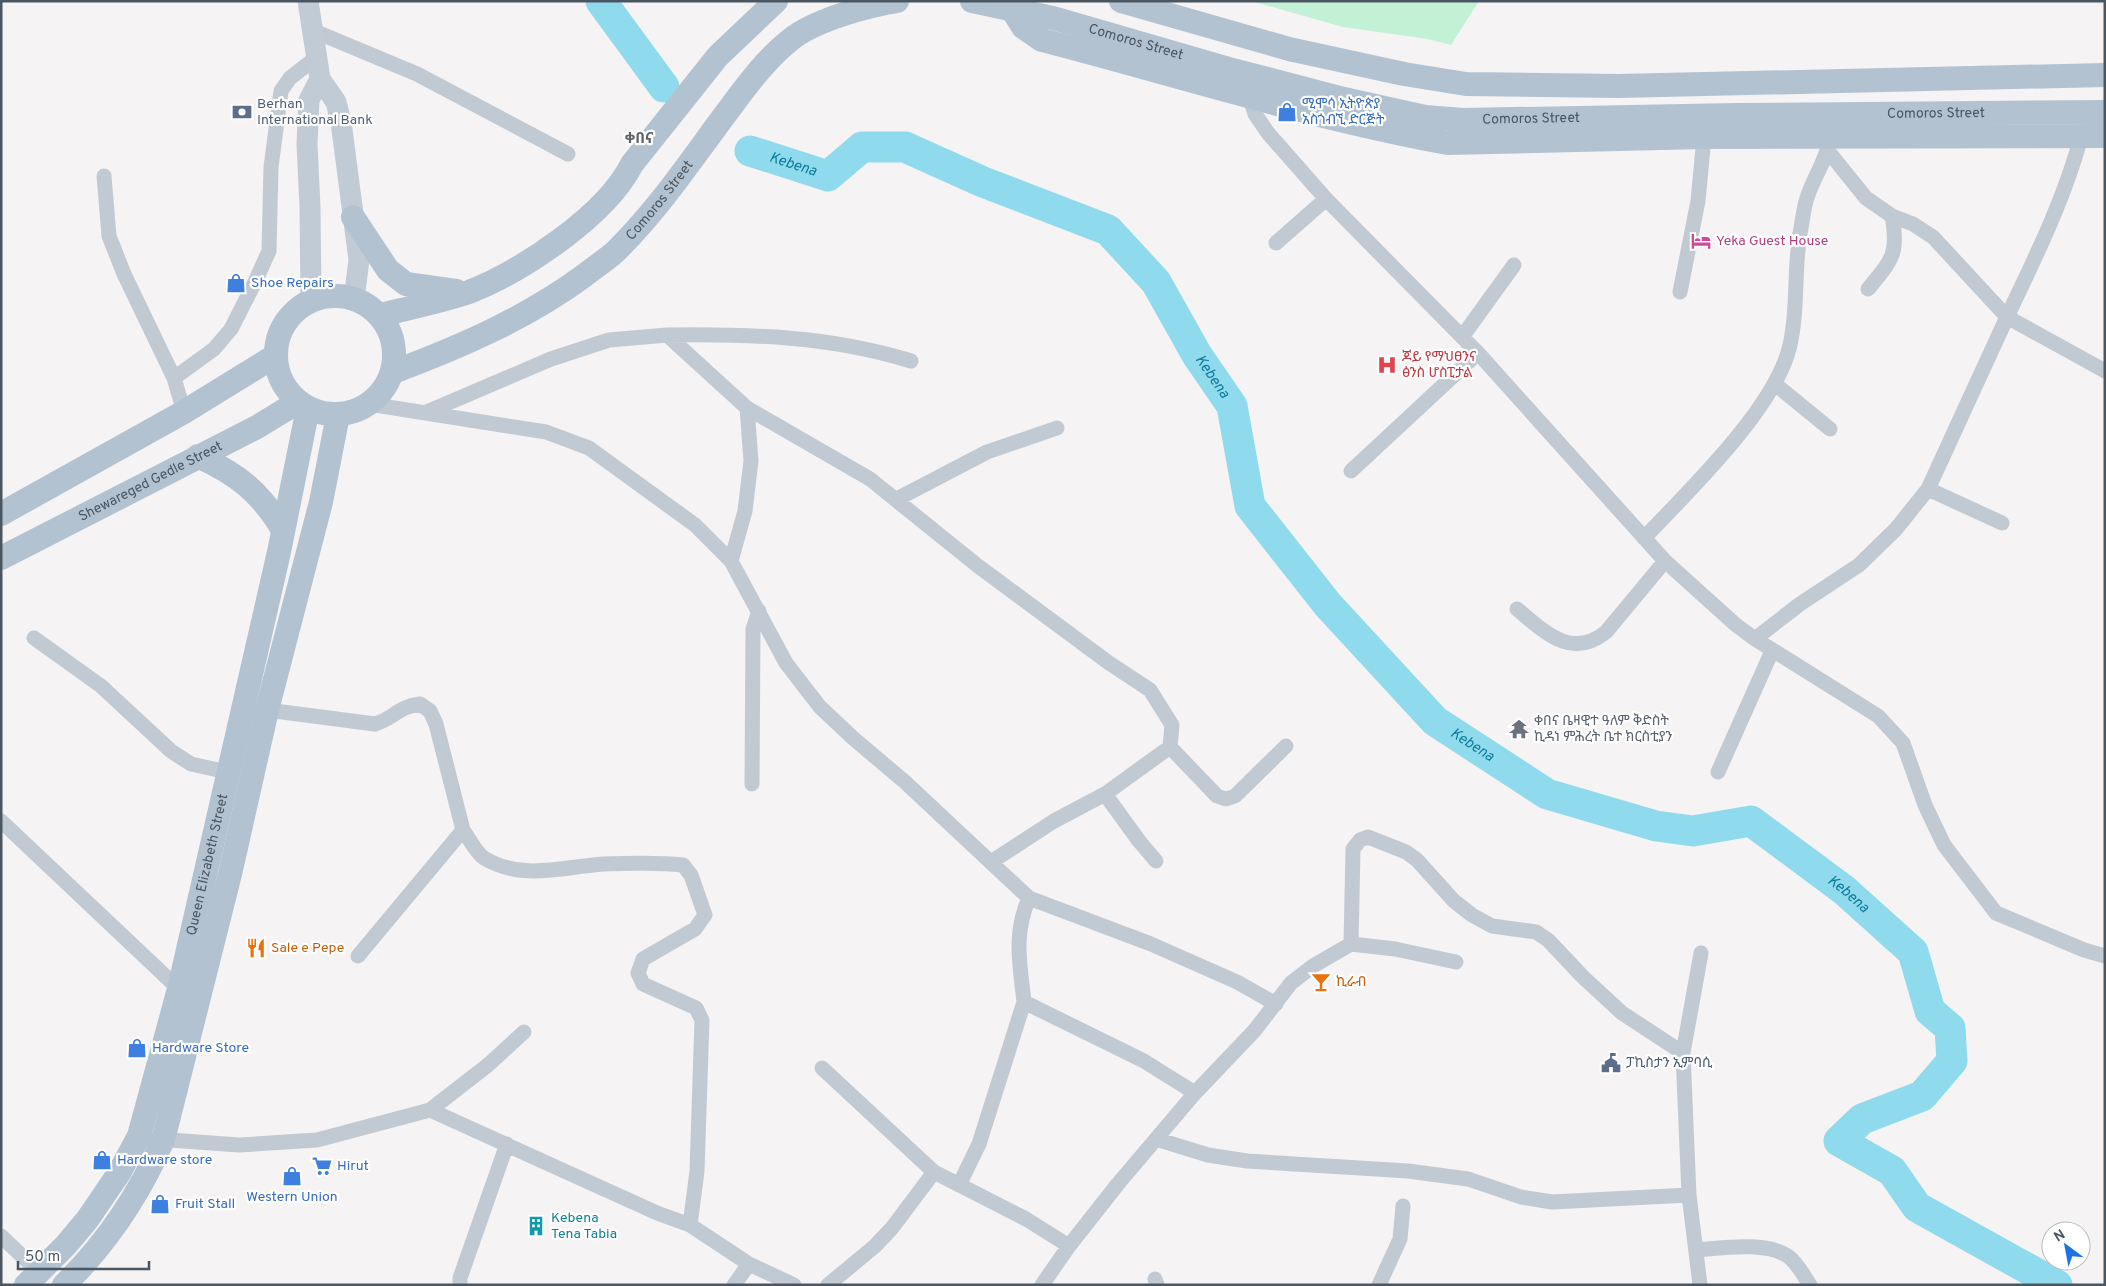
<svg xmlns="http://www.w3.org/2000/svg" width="2106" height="1286" font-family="Overpass,'Noto Sans Ethiopic',sans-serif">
	<rect width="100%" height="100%" fill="#f5f3f3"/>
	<path fill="#c3f1d5" d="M1251,1H1479L1451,45L1428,39L1343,27Z"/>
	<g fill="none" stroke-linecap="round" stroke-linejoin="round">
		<g stroke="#90daee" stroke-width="31">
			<path d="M601,1L664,87"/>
			<path id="s1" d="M750,151L828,176L862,147H905L983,182L1108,230L1156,282L1197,355L1232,406L1250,506L1328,605L1435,721L1547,794L1656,826L1693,831L1751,821L1844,890L1913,952L1930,1011L1950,1028L1952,1061L1922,1096L1862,1119L1839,1141L1892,1171L1917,1207L2057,1285"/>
		</g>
		<path stroke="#c1cad2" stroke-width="15" d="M314,31L417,74L568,154
			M1249,96L1255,114L1268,133L1326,199L1478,353L1665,561L1736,625L1755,639L1800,604L1859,565L1896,529L1928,489L2007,317L1933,237L1913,224L1892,216L1866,198L1828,151
			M2081,137C2064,200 2035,258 2007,317L2105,371
			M104,176L109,236L124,274L174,378L184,412
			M1276,243L1326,199
			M1868,289C1892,260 1899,254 1892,216
			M1680,292L1698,201L1704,137
			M667,335C751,334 830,336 911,361
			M1462,337L1514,265
			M174,378L214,349L231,329L255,282L269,251L271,167L281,91L290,78L317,57
			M1775,384L1830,429
			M369,404L546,432L589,448L695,525L731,561L786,663L820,707L853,738L905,782L1029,898L1151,944L1237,982L1276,1004
			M427,412L551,359L609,340L667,335L747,408L870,479L978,566L1109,663L1150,690L1172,725L1170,747L1105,794L1054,821L991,862
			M1351,471L1478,353
			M1928,489L2002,523
			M897,499L987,452L1057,428
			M1644,538C1688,492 1773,410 1789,349C1799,309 1793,268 1801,228C1803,217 1804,205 1808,195C1814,177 1826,161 1829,142
			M731,561L745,511L751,461L747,408
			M1517,609C1545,632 1571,660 1606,632L1665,561
			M34,638L101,686L171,751L191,764L227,772
			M1755,639L1878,716L1903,743L1925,805L1944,845L1996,913L2084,950L2105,956
			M267,710L375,724C395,718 397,707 420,704L430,711L436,724L463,830L358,956
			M1170,747L1217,796L1226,799L1235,796L1286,746
			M1718,772L1772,651
			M752,784L753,629L759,611
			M1105,794L1139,841L1156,861
			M1,821L179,989
			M463,830C469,838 476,853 484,858C522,881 562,867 603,864C630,863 657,862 683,865L691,875L705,915L695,929L643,959L638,973L643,984L696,1008L702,1020L697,1171L690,1225
			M1029,898C1013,935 1020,964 1024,1002L1144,1061L1195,1093
			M1351,944L1353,849L1360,840L1368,837L1406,852L1417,860L1454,901L1472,915L1492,926L1536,932L1548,940L1583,977L1622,1013L1683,1053
			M822,1068L934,1172L1026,1219L1069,1246
			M430,1110L657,1213L690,1225L749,1264L794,1285
			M156,1139L239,1145L317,1140L430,1110L488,1065L524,1032
			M1156,1139L1208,1155L1247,1161L1408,1171L1468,1179L1521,1197L1552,1202L1689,1195
			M959,1185L979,1144L1024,1002
			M1,1236L39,1272
			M1697,1250C1722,1248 1768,1241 1789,1257C1798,1264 1804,1276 1810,1285
			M1155,1279L1157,1285
			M460,1285V1278L507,1144
			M734,1285L749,1264
			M828,1285L875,1246L892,1228L934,1172
			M1042,1285L1069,1246L1117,1185L1195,1093L1255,1030L1291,983L1313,966L1351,944L1395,949L1456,962
			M1379,1285L1400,1239L1403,1206
			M1700,1285L1689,1195L1683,1053L1701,953"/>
		<path stroke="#c1cbd6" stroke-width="21" d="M308,1L320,79L309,100L307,144L310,207L311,301
			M320,79L336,102L341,122L359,260L354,299"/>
		<g stroke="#b3c2d1" stroke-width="24">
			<path id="s2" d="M972,1L1053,18L1229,69L1344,99L1425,117L1463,120L1738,115L2105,112"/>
			<path d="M1121,1L1289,49L1404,74L1466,84L1618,86L2105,75"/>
			<path d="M1013,11L1023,27L1042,40C1177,75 1311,118 1448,143L1704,137L2105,136"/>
			<path d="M353,217L388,270L406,284L456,291"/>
			<circle cx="335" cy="355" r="59"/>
			<path d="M380,315C409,308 440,302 469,292C522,271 606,216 632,164L718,56L776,1"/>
			<path id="s3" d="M393,372C460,347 527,318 585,275C595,267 606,260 615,252C657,211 689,163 724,116C745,88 766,58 794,37C819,19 867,6 897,1"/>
			<path d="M198,456C239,475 260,492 283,530"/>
			<path d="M1,514L184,412L275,356"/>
			<path id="s4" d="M1,558L257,427L298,402"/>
			<path id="s5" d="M26,1285L66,1245L87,1220L119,1173L139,1136L179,989L279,552L308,408"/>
			<path d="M64,1285C107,1243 139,1195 163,1140L230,874L267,710L321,502L338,415"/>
		</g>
	</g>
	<defs>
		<symbol id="bank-bare" viewBox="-9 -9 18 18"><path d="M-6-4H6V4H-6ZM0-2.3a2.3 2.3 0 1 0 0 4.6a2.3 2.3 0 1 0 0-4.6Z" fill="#5c6f8a" stroke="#fff" stroke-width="2.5" paint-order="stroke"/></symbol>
		<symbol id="shop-bare" viewBox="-9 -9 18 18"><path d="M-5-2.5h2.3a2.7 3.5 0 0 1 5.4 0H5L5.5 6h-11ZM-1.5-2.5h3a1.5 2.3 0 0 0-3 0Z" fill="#3f7fe0" stroke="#fff" stroke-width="2.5" paint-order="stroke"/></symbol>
		<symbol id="hotel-bare" viewBox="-9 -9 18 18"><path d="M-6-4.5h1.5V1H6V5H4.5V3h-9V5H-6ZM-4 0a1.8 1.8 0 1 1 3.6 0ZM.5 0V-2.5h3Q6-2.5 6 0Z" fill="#d1479c" stroke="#fff" stroke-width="2.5" paint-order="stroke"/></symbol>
		<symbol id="hospital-bare" viewBox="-9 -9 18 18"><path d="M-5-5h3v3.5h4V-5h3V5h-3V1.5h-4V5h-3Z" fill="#e0444e" stroke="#fff" stroke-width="2.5" paint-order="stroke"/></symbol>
		<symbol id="temple-bare" viewBox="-9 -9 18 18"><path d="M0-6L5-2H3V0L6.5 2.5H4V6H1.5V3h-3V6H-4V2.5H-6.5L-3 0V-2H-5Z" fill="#6b7280" stroke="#fff" stroke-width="2.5" paint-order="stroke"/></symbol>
		<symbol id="restaurant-bare" viewBox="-9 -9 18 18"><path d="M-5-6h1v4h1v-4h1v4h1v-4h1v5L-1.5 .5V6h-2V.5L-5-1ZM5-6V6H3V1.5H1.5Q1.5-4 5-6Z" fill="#e8710a" stroke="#fff" stroke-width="2.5" paint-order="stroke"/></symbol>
		<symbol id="bar-bare" viewBox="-9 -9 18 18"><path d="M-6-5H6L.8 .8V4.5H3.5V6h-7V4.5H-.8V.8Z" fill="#e8710a" stroke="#fff" stroke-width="2.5" paint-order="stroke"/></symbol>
		<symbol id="civic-bare" viewBox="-9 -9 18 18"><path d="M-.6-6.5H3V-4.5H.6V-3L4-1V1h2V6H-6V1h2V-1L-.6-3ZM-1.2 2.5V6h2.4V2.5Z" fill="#5c6f8a" stroke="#fff" stroke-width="2.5" paint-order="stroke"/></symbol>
		<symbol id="supermarket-bare" viewBox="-9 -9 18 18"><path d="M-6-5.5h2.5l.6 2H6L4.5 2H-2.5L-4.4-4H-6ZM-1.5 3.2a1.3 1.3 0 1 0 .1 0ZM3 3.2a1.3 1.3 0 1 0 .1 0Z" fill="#3f7fe0" stroke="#fff" stroke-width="2.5" paint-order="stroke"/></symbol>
		<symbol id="building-bare" viewBox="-9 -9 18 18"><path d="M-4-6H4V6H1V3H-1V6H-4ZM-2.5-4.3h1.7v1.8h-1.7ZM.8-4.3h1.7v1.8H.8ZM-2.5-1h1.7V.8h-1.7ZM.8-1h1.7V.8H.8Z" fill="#0f9aa8" stroke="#fff" stroke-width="2.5" paint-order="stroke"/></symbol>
	</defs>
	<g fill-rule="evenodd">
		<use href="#bank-bare" x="228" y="98" width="28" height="28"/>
		<use href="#shop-bare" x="1273" y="98" width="28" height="28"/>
		<use href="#hotel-bare" x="1687" y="227" width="28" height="28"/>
		<use href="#shop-bare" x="222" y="269" width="28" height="28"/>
		<use href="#hospital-bare" x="1373" y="351" width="28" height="28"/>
		<use href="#temple-bare" x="1505" y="715" width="28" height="28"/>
		<use href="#restaurant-bare" x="242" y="934" width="28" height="28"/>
		<use href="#bar-bare" x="1307" y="968" width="28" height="28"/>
		<use href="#shop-bare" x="123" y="1034" width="28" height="28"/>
		<use href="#civic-bare" x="1597" y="1049" width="28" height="28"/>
		<use href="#shop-bare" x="88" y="1146" width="28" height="28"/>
		<use href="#supermarket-bare" x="308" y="1152" width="28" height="28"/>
		<use href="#shop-bare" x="278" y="1162" width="28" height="28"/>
		<use href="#shop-bare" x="146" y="1190" width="28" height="28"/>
		<use href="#building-bare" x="522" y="1212" width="28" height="28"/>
	</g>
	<g text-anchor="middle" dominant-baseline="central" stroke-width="4.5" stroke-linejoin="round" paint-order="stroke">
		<g font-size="14" fill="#4a5661" stroke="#fff">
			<text stroke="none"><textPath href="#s2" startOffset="169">Comoros Street</textPath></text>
			<text stroke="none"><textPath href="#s2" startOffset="979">Comoros Street</textPath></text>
			<text stroke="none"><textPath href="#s2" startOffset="574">Comoros Street</textPath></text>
			<text stroke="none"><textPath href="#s3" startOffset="322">Comoros Street</textPath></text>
			<text stroke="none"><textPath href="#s4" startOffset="168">Shewareged Gedle Street</textPath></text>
			<text stroke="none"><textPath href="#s5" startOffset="468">Queen Elizabeth Street</textPath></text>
		</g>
		<g font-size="14" fill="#4e5e75" stroke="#fff" text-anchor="start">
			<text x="257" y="104">Berhan<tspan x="257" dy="16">International Bank</tspan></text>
			<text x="1626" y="1063">ፓኪስታን ኢምባሲ</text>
		</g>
		<g font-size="14" fill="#366cbe" stroke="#fff" text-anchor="start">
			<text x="1302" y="104">ሚሞሳ ኢትዮጵያ<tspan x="1302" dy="16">አስጎብኚ ድርጅት</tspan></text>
			<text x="251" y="283">Shoe Repairs</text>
			<text x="152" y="1048">Hardware Store</text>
			<text x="117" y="1160">Hardware store</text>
			<text x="337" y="1166">Hirut</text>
			<text x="292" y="1197" text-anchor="middle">Western Union</text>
			<text x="175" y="1204">Fruit Stall</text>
		</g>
		<g font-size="14" fill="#b23c85" stroke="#fff" text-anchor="start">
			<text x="1716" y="241">Yeka Guest House</text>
		</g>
		<g font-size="14" fill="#be3a42" stroke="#fff" text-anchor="start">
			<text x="1402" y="357">ጆይ የማህፀንና<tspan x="1402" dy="16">ፅንስ ሆስፒታል</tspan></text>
		</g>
		<g font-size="14" fill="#5b616d" stroke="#fff" text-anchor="start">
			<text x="1534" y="721">ቀበና ቤዛዊተ ዓለም ቅድስት<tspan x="1534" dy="16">ኪዳነ ምሕረት ቤተ ክርስቲያን</tspan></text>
		</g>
		<g font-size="14" fill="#c56008" stroke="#fff" text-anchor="start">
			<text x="271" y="948">Sale e Pepe</text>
			<text x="1336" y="982">ኪራብ</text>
		</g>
		<g font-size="14" fill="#0d838f" stroke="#fff" text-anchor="start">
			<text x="551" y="1218">Kebena<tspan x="551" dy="16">Tena Tabia</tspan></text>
		</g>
		<g font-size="15" font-weight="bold" fill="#5f6368" stroke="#fff">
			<text x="639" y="139">ቀበና</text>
		</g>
		<g font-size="15" font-style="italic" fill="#0c7c9b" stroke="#fff">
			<text stroke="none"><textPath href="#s1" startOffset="45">Kebena</textPath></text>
			<text stroke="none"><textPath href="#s1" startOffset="570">Kebena</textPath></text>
			<text stroke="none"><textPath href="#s1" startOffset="1035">Kebena</textPath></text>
			<text stroke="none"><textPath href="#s1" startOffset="1456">Kebena</textPath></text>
		</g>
	</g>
	<rect width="2106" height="1286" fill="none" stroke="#4a5661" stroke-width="5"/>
	<g transform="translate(2066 1246) rotate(328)"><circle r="24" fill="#ffffff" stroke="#b7bbc0"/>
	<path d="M0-4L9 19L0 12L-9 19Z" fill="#1a73e8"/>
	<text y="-8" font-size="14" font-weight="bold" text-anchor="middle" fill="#4a5661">N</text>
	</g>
	<path d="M18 1261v8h131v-8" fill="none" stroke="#4a5661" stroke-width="2.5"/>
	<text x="25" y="1261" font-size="15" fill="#4a5661" stroke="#ffffff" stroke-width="4" paint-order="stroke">50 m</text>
</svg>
